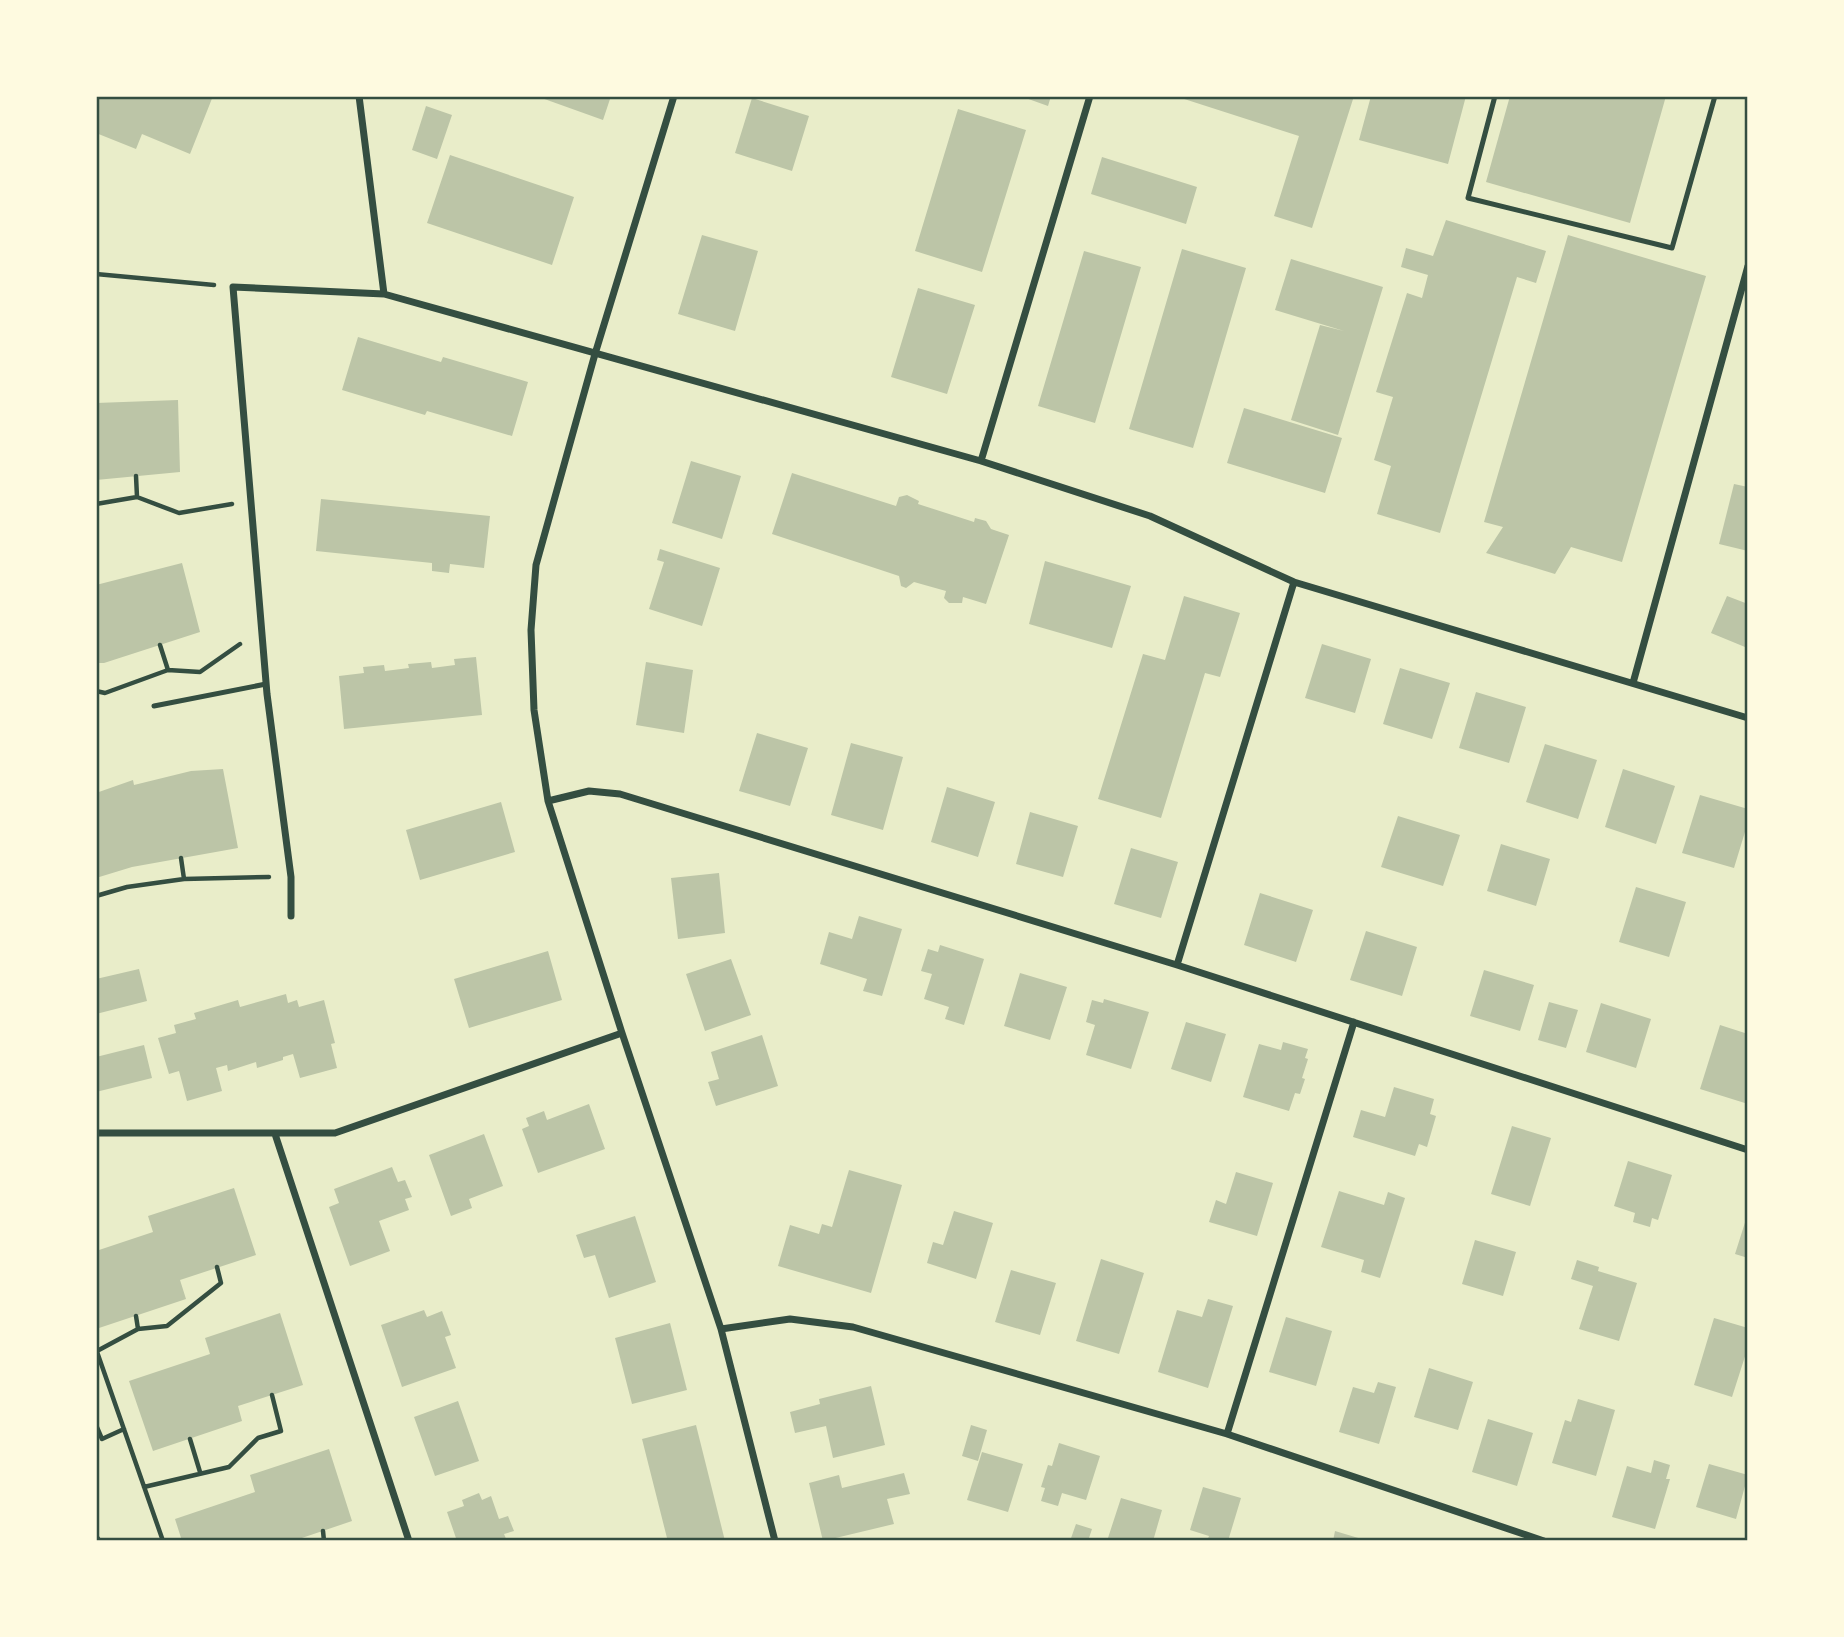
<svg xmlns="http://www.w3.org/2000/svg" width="1844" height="1637" font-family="'DM Sans',sans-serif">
	<rect width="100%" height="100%" fill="#e9edc9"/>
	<path fill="#bcc5a7" d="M96,96H213L190,154L142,134L136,149L96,133Z
		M536,96H611L603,120Z
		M1020,96H1051L1048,106Z
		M1354,96L1312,228L1274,216L1299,136L1178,97Z
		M1371,96H1466L1448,164L1359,140Z
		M1510,96H1666L1630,223L1486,182Z
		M752,98L809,116L792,171L735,153Z
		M426,106L452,115L437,159L412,150Z
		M958,109L1026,130L982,272L915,251Z
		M450,155L574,197L552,265L427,223Z
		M1102,157L1197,187L1186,224L1091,194Z
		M1446,220L1546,251L1536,283L1517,277L1440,533L1377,514L1391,466L1374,460L1393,397L1376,392L1407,293L1422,298L1428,275L1401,267L1406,248L1433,256Z
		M702,235L758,251L735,331L678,314Z
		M1568,235L1706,276L1622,562L1571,547L1555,574L1486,553L1503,527L1484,522Z
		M1182,249L1246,268L1193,448L1129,429Z
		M1084,251L1141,267L1095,423L1038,406Z
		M1291,259L1383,287L1338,435L1291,420L1320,325L1344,331L1275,310Z
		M918,288L975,305L947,394L891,377Z
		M358,337L441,362L443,357L528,382L512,436L427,411L425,415L342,390Z
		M178,400L180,472L96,480V403Z
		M1244,408L1342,438L1325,493L1227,463Z
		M691,461L741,476L722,539L672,523Z
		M792,473L896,506L899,497L907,495L919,501L918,504L974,522L975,518L986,521L991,529L1009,535L986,604L963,597L962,603H949L944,598L946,591L914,582L906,588L901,586L899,576L772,534Z
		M1734,484L1748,487V551L1719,544Z
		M321,499L490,516L484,568L450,564L449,573L432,571V563L316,551Z
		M660,549L720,568L702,626L649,609L664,562L657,560Z
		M1045,561L1131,586L1112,648L1029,624Z
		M182,563L200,632L104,663H96V585Z
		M1184,596L1240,613L1220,677L1205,673L1161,818L1098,799L1143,654L1165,660Z
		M1727,596L1748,604V641L1745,647L1711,633Z
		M1322,644L1371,659L1355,713L1305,698Z
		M476,657L482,715L344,729L339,676L364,673L363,667L384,665L385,671L409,668L408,664L431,662L432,668L455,665L454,659Z
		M646,662L693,670L684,733L636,725Z
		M1400,668L1450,683L1432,739L1383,724Z
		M1476,692L1526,707L1509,763L1459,748Z
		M757,733L808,748L790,806L739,791Z
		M851,743L903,757L883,830L831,815Z
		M1545,744L1597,760L1578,819L1526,802Z
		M223,769L238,848L132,867L96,878V793L133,780L134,785L191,771Z
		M1623,769L1675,786L1656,844L1605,827Z
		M947,787L995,802L978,857L931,842Z
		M1700,795L1748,809V822L1734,868L1682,853Z
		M501,802L515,852L420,880L406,830Z
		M1030,812L1078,826L1063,877L1016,864Z
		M1398,816L1460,835L1443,886L1381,867Z
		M1501,844L1550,859L1536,906L1487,891Z
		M1131,848L1178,862L1161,918L1114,904Z
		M719,873L725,933L678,939L671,878Z
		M1636,887L1686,902L1669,957L1619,942Z
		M1260,893L1313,910L1296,962L1244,945Z
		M859,916L902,929L882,996L863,991L867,979L820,964L829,932L852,939Z
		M1366,931L1417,947L1402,996L1350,980Z
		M940,945L984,959L964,1025L945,1019L949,1007L924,999L932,974L921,971L928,949L938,952Z
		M548,951L562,1000L469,1028L454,979Z
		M731,959L751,1015L705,1031L686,974Z
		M139,969L147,1001L96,1014V979Z
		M1484,970L1534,985L1520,1031L1470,1016Z
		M1020,973L1067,987L1050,1040L1004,1026Z
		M286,994L288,1003L297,1000L299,1007L324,1000L335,1043L331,1044L337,1068L300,1078L293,1054L283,1057V1060L257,1068L256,1062L228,1071L227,1065L216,1068L222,1091L187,1101L179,1071L169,1074L158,1038L176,1033L174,1025L196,1019L194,1013L238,1000L240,1007Z
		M1104,999L1149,1012L1131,1069L1086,1055L1095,1025L1086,1022L1092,1000L1103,1003Z
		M1549,1002L1578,1010L1566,1048L1538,1040Z
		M1601,1003L1651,1019L1636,1068L1586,1052Z
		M1186,1022L1226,1034L1211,1082L1171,1069Z
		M1720,1025L1748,1034V1104L1700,1089Z
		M762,1035L778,1086L716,1106L708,1082L719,1079L711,1052Z
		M1283,1042L1308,1049L1305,1058L1308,1059L1302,1078L1305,1079L1300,1094L1295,1093L1289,1111L1243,1097L1259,1044L1281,1050Z
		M144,1045L152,1078L96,1092V1057Z
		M1394,1087L1434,1099L1430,1114L1436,1116L1427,1147L1419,1144L1415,1156L1353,1137L1361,1110L1385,1117Z
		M589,1104L605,1149L538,1173L522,1129L529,1126L526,1118L544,1111L547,1120Z
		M1512,1126L1551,1138L1530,1206L1491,1194Z
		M484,1134L503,1186L469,1199L472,1208L451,1216L429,1155Z
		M1628,1161L1672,1175L1658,1220L1652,1218L1650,1227L1633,1222L1635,1213L1614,1206Z
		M392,1167L398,1182L405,1180L412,1197L405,1199L409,1210L379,1221L390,1251L350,1266L329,1207L339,1203L334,1189Z
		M849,1170L902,1185L871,1293L778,1266L790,1225L819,1234L822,1224L832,1227Z
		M1236,1172L1273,1183L1257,1236L1209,1222L1216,1200L1226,1204Z
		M234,1188L256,1255L180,1280L186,1299L96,1329V1251L153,1232L148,1216Z
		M1339,1191L1384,1205L1388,1192L1405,1198L1380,1278L1361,1272L1364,1260L1321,1247Z
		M954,1211L993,1223L976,1279L927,1263L933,1242L943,1245Z
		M1748,1213V1258L1735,1254Z
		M635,1216L656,1282L609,1298L595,1255L584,1258L576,1235Z
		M1475,1240L1516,1252L1503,1296L1462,1284Z
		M1101,1259L1144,1273L1119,1354L1076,1341Z
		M1577,1260L1599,1267L1598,1271L1637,1283L1619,1341L1579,1329L1593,1286L1571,1279Z
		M1011,1270L1056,1283L1040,1335L995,1322Z
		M1208,1299L1233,1306L1208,1388L1158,1372L1177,1310L1202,1317Z
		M424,1310L427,1317L442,1311L451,1335L445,1337L456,1368L402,1387L381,1325Z
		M280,1313L303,1385L238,1406L242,1421L153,1451L129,1381L210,1354L205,1338Z
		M1286,1317L1332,1331L1316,1386L1269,1372Z
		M1714,1318L1748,1328V1347L1732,1397L1694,1385Z
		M670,1323L687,1390L632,1404L615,1338Z
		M1429,1368L1473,1382L1458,1430L1414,1417Z
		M1378,1382L1396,1387L1379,1444L1339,1432L1353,1387L1374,1393Z
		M871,1386L885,1445L833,1458L826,1426L795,1433L790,1412L820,1404L819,1399Z
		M1578,1399L1615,1410L1596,1476L1552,1463L1565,1420L1571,1422Z
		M458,1401L479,1461L435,1476L414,1417Z
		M1488,1419L1533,1433L1517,1486L1472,1472Z
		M696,1425L725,1541H668L667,1538L642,1439Z
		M971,1425L987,1430L978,1461L962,1456Z
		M1059,1443L1100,1456L1086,1500L1062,1493L1058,1506L1041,1501L1045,1488L1041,1487L1048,1465L1052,1466Z
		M329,1449L352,1521L293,1541H182L175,1519L255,1492L250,1475Z
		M982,1452L1023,1464L1008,1512L967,1500Z
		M1654,1460L1670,1465L1666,1479H1670L1655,1529L1612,1517L1627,1466L1651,1473Z
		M1709,1464L1748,1475L1736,1519L1696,1507Z
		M904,1473L910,1494L887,1499L894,1524L823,1541L809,1483L839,1475L842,1488Z
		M1203,1487L1241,1498L1228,1541H1207L1209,1536L1190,1530Z
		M479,1493L482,1500L491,1496L499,1519L508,1516L514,1531L504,1534L507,1541H457L447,1512L464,1506L462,1500Z
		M1121,1498L1162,1510L1153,1541H1107Z
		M1076,1524L1092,1529L1089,1538L1097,1541H1070Z
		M1335,1531L1365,1540V1541H1333Z"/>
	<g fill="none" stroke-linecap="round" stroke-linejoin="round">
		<path stroke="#344e41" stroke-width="4.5" d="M96,274L214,285
			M136,476L137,497
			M96,504L137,497L179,513L232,504
			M160,645L168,670
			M96,691L105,693L168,670L200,672L240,644
			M181,858L184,879
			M96,896L127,887L184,879L269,877
			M136,1316L138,1329
			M96,1349L163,1541
			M97,1351L138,1329L167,1326L221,1283L217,1267
			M96,1425L102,1439L124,1429
			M190,1439L200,1472
			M144,1487L229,1467L258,1438L281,1431L272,1395
			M323,1531L324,1541"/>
		<path stroke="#344e41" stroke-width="5" d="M1495,96L1468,198L1672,248L1715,96
			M154,706L266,684"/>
		<path stroke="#344e41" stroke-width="7" d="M359,96L384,294L981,461L1150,516L1294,582L1748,718
			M674,96L595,354L536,565L531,630L534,710L548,801L622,1033L721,1329L775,1541
			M981,461L1090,96
			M1633,683L1748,266
			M548,801L589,791L620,794L1177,965L1748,1150
			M291,916V877L267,694L233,287L384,294
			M1177,965L1294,582
			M96,1133H335L622,1033
			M275,1134L409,1541
			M721,1329L790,1319L853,1327L1227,1434L1544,1541
			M1227,1434L1354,1022
			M96,1538L98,1541"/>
	</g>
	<rect width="1844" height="1637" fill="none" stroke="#fefae0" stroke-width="196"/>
	<rect x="98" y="98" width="1648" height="1441" fill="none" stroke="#344e41" stroke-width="2.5"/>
</svg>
